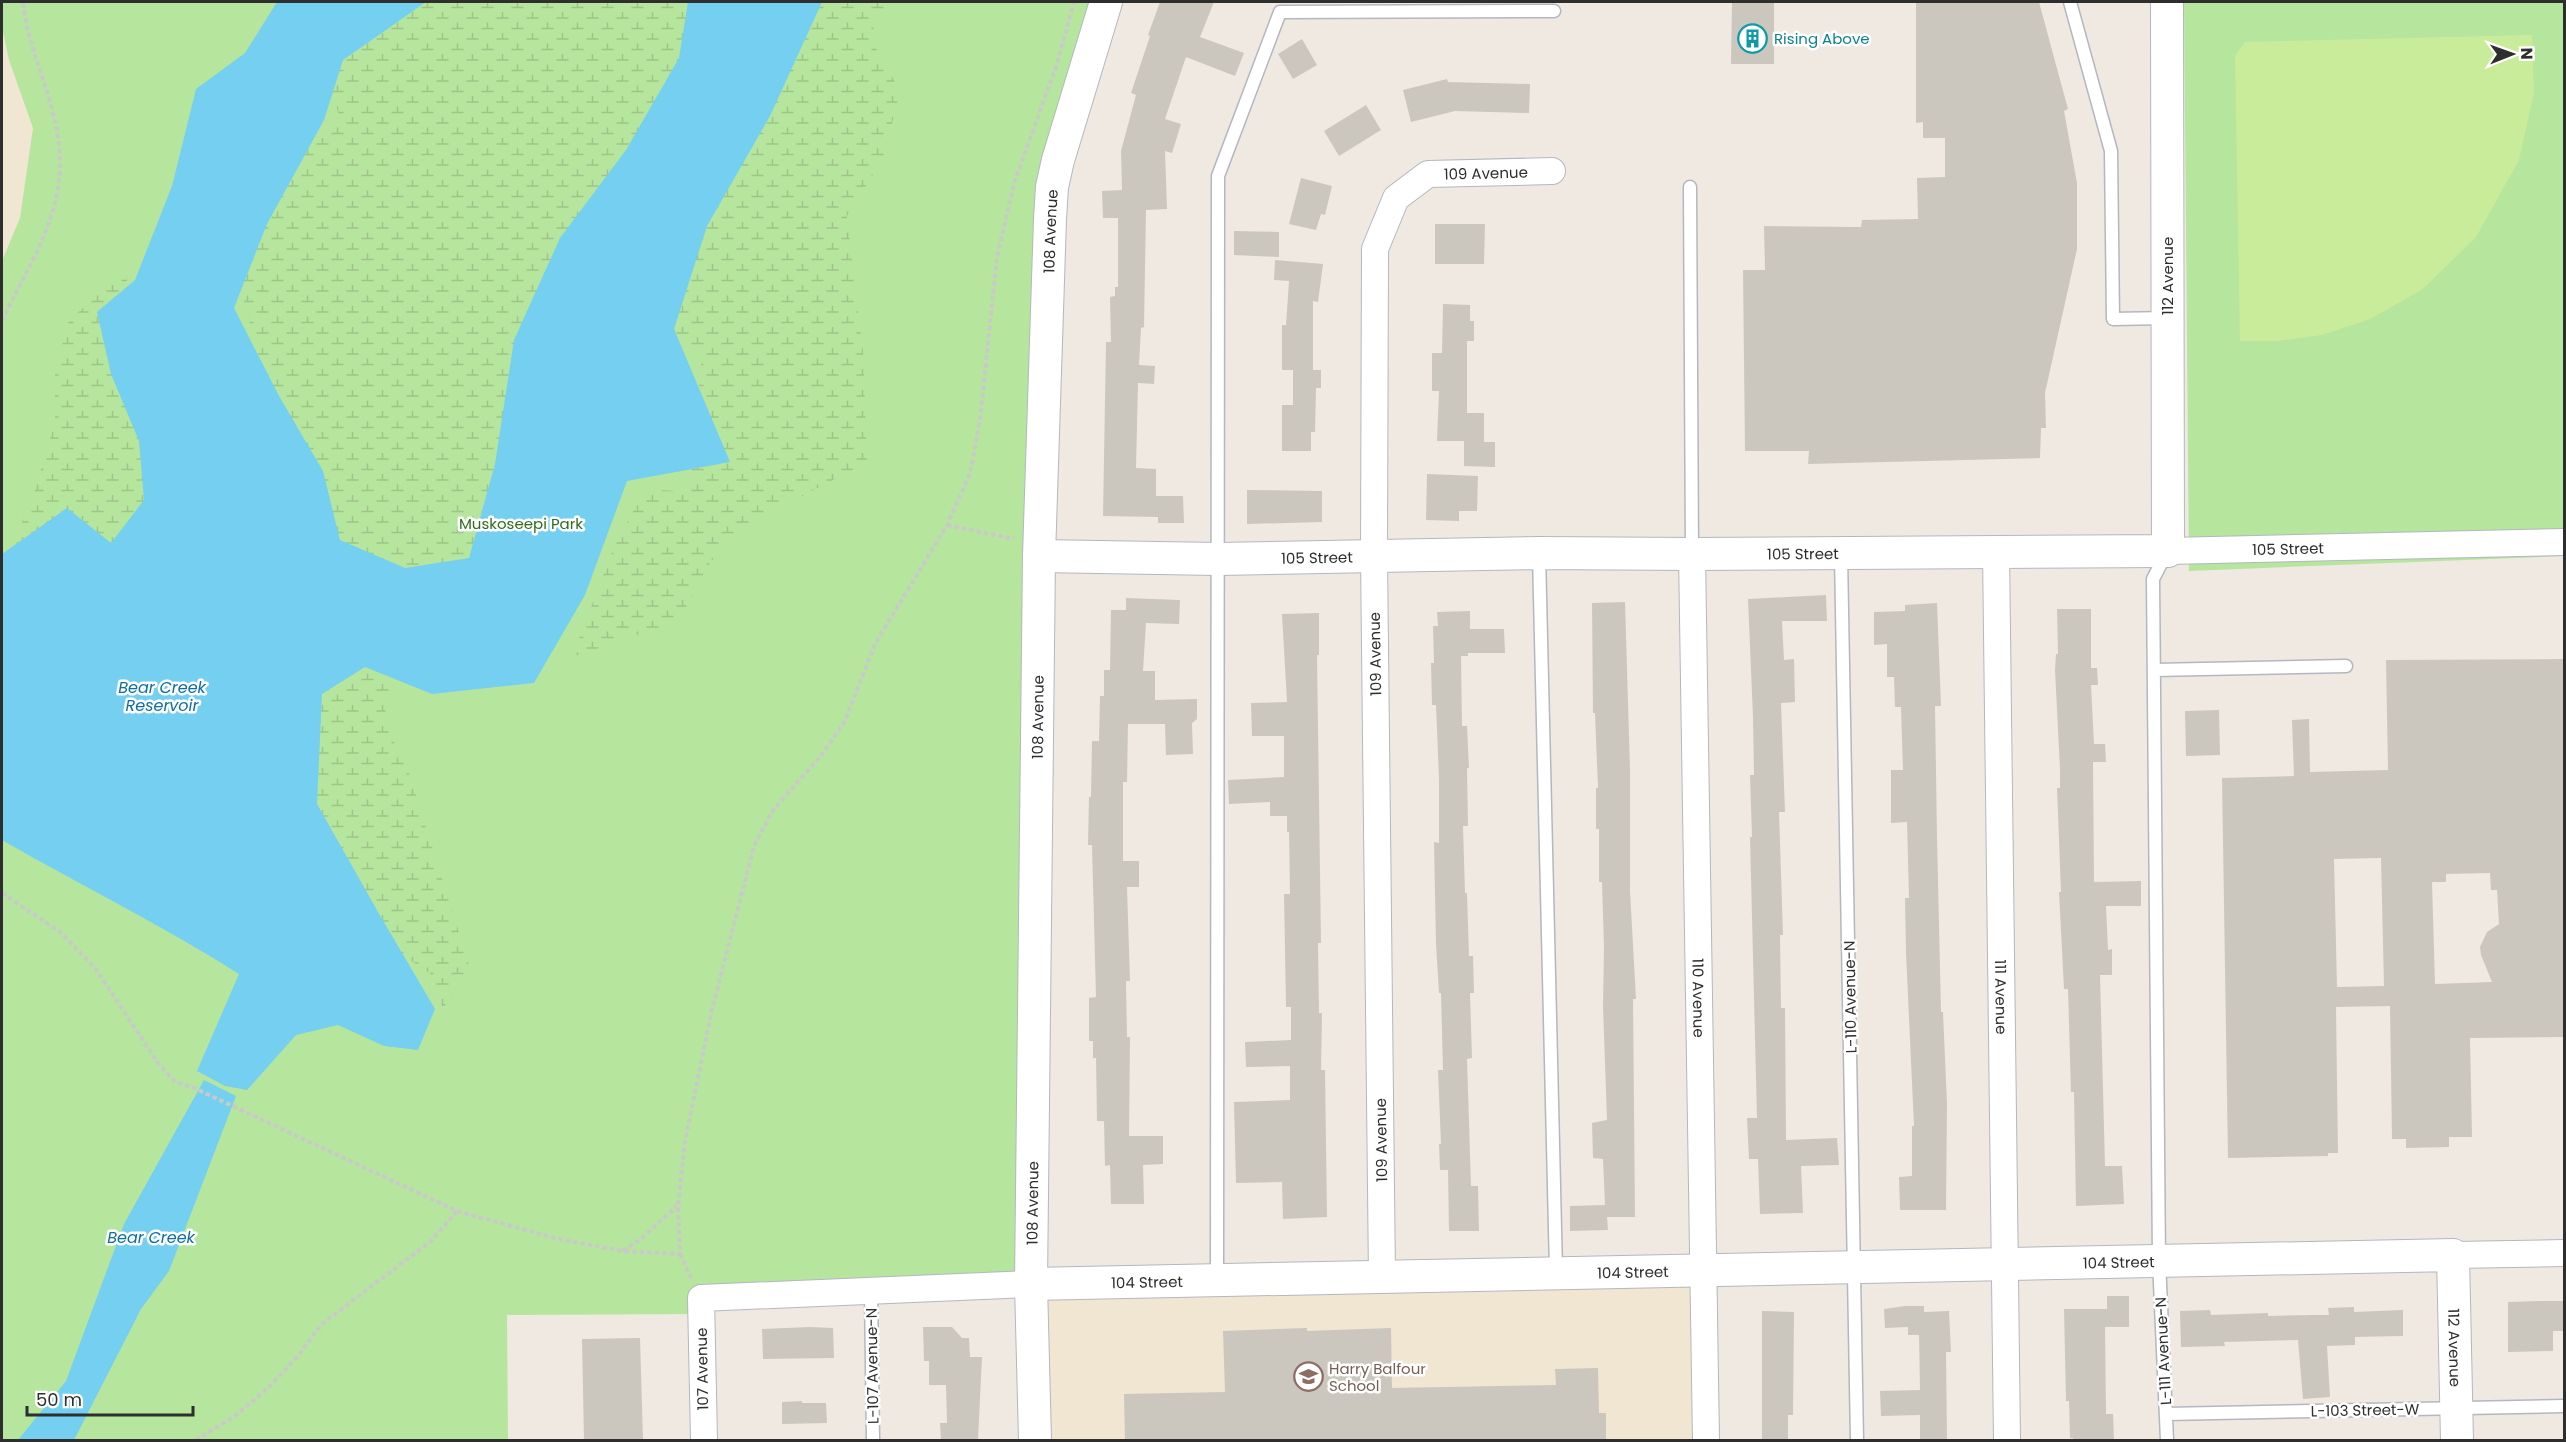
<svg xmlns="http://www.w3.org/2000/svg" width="2566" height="1442" font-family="Poppins,sans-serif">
	<defs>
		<pattern id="wetland-marsh" width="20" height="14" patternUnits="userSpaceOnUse" patternTransform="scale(1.5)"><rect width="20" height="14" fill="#b6e59e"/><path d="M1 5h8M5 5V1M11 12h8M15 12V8" fill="none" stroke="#9dc588"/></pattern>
	</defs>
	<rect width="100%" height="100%" fill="#efe9e1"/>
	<path fill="#f0e6d1" d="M2,27L9,60L33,128L20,218L2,261Z
		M1703,1271L1706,1440H1035L1031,1284Z"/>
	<path fill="#b6e59e" d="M2,2H1116L1045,215L1035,1288L701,1298V1314L507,1315L508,1440H2V261L20,218L33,128L9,60L2,27Z
		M2184,2H2564V556L2189,571Z"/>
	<path fill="url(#wetland-marsh)" d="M386,2H721L536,408L458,590L320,545L273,409L240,286L263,188L340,119L321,52Z
		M814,2H889L869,36L900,91L883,159L847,216L863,352L867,462L757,520L711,561L678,621L572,657L614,547L645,489L689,492L702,355L653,329Z
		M126,267L132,362L169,433L130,557L5,560L32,500L55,422V369L69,321Z
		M315,647L392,673L384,721L410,776L469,965L443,1009L431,974L366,931L303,805Z"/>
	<path fill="#c9ec9a" d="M2532,35L2534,92L2519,160L2476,237L2423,289L2370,319L2322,335L2276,341H2240L2235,56L2245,42Z"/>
	<path fill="#75cff0" d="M277,2H426L343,60L324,120L267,224L234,308L279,396L323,471L340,540L405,568L469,558L495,464L514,340L560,238L626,150L679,58L688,2H822L770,116L707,226L674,329L730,462L627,481L585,595L534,683L432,694L365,667L322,694L317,804L378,912L435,1009L418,1050L384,1046L338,1025L296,1035L247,1090L225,1086L197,1071L239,974C162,925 80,885 2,840V554L67,508L111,543L144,500L139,441L111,374L97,312L135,280L172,186L196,89L245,53Z
		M204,1080L236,1096L169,1271L141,1309L74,1440H18L66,1381L124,1224Z"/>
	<path fill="#cbc7bf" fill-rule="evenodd" d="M1160,2H1214L1200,37L1244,53L1235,76L1186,57L1165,119L1181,124L1172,153L1165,151L1167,209L1146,210L1144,327L1141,328L1139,365L1155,366L1154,384L1138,383L1136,468L1156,469V496H1183L1184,523H1158V517L1103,516L1106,342H1111L1110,297L1115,296V287H1118V218H1103L1102,191L1122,190L1121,151L1136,95L1131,93L1150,36L1148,35Z
		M1732,2H1774V64H1731Z
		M1916,2H2039L2068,109L2064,111L2077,183V249L2045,393L2046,428H2041L2040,458L1808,464L1809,451H1745L1743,270H1765L1764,226L1861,227L1862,220L1918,219L1917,178L1945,177V138H1923V122L1916,123Z
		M1302,39L1317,65L1293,79L1278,54Z
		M1447,79L1448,82L1530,84L1529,113L1455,111L1411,122L1403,90Z
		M1366,105L1381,130L1339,156L1324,131Z
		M1301,178L1332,186L1325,215L1321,214L1316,230L1289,224Z
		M1435,224H1485L1484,264H1435Z
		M1234,231L1279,232V257L1234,255Z
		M1275,260L1323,264L1318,302L1313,301V370H1321V388H1316L1315,432H1311V451H1282V405H1293V370H1282V325H1286L1289,281L1274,280Z
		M1443,304L1470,305V321H1474V341H1467V413H1484V442H1495V467L1464,466V441H1437L1439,391H1432V353H1442Z
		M1427,474L1478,476L1477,511H1459V521L1426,520Z
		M1247,490L1322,491V522L1247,524Z
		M1826,595L1827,621H1782L1784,660L1794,659L1795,702L1781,703L1785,812H1779L1783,935H1780L1781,1008H1785L1786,1140L1837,1138L1839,1165L1801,1166L1803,1213L1760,1214L1758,1159H1749L1747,1118H1757L1750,837H1752L1750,775H1754L1753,717L1748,599Z
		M1126,598L1180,600L1179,624L1146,623L1143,671H1155V700L1197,699V719L1192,723L1193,754L1166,755L1165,724H1128L1127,782H1123V861H1139V887H1127L1130,981H1126L1127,1037H1130L1129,1136H1163V1164L1143,1165L1144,1204H1111L1110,1165L1105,1166L1104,1121H1097L1096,1058H1093V1041H1089V998L1096,997L1092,845H1088L1089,797H1091L1092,741H1099L1100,696H1104V670H1110L1111,610H1126Z
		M1625,602L1630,769V891L1636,999H1633L1635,1217H1607L1608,1230L1570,1231V1206L1605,1205L1603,1159L1593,1158L1592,1123L1607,1120L1603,1006L1604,947L1602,882H1599V829H1596V788H1598L1595,713H1593L1592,603Z
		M1937,603L1941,706H1935L1937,837L1941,1012H1943L1947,1104L1946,1210H1900L1899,1177L1912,1176V1126H1914L1906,953L1905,898H1909L1907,822L1891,823V770H1903L1901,707H1895L1894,677H1887V644L1874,645V612L1905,611V605Z
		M2057,609H2091V668H2097L2098,685H2091L2094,744H2105L2106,762H2093L2094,882L2141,881V906H2106L2108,950L2112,949V975H2100L2105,1166H2122L2124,1204L2076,1206L2074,1092H2071L2068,989H2064L2059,892H2061L2057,788H2060V769L2055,670L2056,654H2058Z
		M1470,611V629H1504L1505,653H1468V656H1461L1462,726H1467L1469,768H1467L1468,826H1463L1465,893H1467L1469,956H1473L1474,993H1470L1472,1058L1467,1059L1471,1186H1478L1479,1231H1449L1448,1170H1440L1439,1144H1441L1438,1070H1443L1441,993H1439L1436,944L1434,842L1439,843V779L1436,705H1432L1431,663H1434L1433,626H1438L1437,612Z
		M1319,613V655H1317L1321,943H1318L1319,1013H1322L1321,1070H1325L1327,1217L1283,1219L1282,1182L1236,1183L1234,1102L1290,1100V1066L1246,1067L1245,1042L1291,1040V1007H1286L1284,894H1290L1289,832H1287V816H1270V802L1229,804L1228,780L1284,777V736H1252L1251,703L1287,702L1282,614Z
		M2565,659V1037L2470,1038L2472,1137H2449V1147L2406,1148V1139H2392L2390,1006L2336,1007L2338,1153H2328V1156L2228,1158L2222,778L2294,776L2292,720L2309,719L2310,772L2388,770L2386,660ZM2381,858L2384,986L2337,987L2334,859ZM2490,873L2491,890H2497L2499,924L2487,932L2480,947L2481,955L2492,982L2435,984L2432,882H2446V874Z
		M2219,710L2220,755L2186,756L2185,711Z
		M2107,1296H2129V1327H2105L2106,1414H2113L2114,1440H2073V1438H2070L2069,1401H2066L2064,1309H2107Z
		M2541,1301H2565V1331H2553V1351L2508,1352V1302Z
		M1905,1306H1924V1312L1949,1311L1951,1352H1946L1947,1440H1920V1415L1881,1416L1880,1391L1920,1390L1919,1335H1908V1327L1885,1328L1884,1309Z
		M2354,1307V1312L2403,1310V1336L2355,1337V1345L2327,1346L2330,1397L2303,1399L2298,1340L2224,1342L2225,1346L2181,1347L2180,1311L2210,1310L2211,1315L2268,1313V1316L2313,1315H2329L2328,1308Z
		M1762,1311L1794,1312L1793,1415H1788V1440H1762Z
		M810,1327L833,1328L834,1358L763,1359L762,1329Z
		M923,1327H952L962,1338H969L970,1357H982L978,1440H941L940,1423H947L946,1385H929V1361H924Z
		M1307,1328V1331L1391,1328L1392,1388L1556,1385L1555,1369L1598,1368L1599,1413H1606V1440H1125L1124,1394L1225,1392L1223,1331Z
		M640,1338L643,1440H584L582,1339Z
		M802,1401V1403H826L827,1423L782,1424V1402Z"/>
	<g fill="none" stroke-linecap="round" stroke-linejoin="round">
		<defs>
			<path id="service" d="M2070,2L2111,151L2113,319L2167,318
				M1690,187L1692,553
				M1539,554L1556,1271
				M2166,554L2153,579L2159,1261L2167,1440
				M1841,555L1857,1440
				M2154,670L2346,666
				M1217,1279L1218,176L1280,12L1554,11
				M871,1291L873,1440
				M2166,1414L2564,1406"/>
			<g id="minor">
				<path id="s1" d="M1996,551L2007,1440"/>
				<path id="s2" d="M2168,551L2564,542"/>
				<path id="s3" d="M1692,554L1706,1440"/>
				<path d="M2453,1255L2564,1253"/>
				<path id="s4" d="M1382,1278L1374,556L1375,249L1396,198L1428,174L1552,171"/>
				<path d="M704,1440L701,1298L1031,1284"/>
			</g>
			<g id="tertiary">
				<path id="s5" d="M1039,556L1218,559L1539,553L1692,554L2168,551L2167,2"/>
				<path id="s6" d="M1031,1284L2453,1255L2457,1440"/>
				<path id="s7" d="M1035,1440L1031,1284L1039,556L1050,219L1052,187L1058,160L1106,2"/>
			</g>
		</defs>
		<use href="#service" stroke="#b4b7c1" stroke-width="15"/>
		<use href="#minor" stroke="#b4b7c1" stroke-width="28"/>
		<use href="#tertiary" stroke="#b4b7c1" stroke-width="34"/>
		<path stroke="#c9c9c9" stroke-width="4" stroke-dasharray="4.5 3" stroke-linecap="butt" d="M2,321C36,249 75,201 54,117C45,78 27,42 23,2
			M947,525L1014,539
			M2,893L60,932L95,968L158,1063L175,1082L192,1087L457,1211L555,1238L622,1251L680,1254L678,1206L685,1141L711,1014L754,846L773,810L820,757L844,723L875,644L947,525L970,474L980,420L997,257L1015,180L1056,67L1074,2
			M623,1251L643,1237L677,1206
			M680,1254L691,1278
			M196,1440L235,1416L270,1386L297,1357L322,1324L431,1241L457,1211"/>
		<use href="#service" stroke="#fff" stroke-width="12"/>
		<use href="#minor" stroke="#fff" stroke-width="26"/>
		<use href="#tertiary" stroke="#fff" stroke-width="32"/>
	</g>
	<defs>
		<symbol id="building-ring" viewBox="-11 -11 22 22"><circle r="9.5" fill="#fff" stroke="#0f9aa8" stroke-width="1.5"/><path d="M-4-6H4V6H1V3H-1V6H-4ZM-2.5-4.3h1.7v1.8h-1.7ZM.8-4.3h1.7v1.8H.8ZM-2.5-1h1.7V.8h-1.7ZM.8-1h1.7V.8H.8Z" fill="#0f9aa8"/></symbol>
		<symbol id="school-ring" viewBox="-11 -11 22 22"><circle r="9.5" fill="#fff" stroke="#8d6e63" stroke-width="1.5"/><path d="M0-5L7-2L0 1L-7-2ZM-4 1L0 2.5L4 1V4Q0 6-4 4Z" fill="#8d6e63"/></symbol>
	</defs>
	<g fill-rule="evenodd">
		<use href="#building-ring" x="1736" y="22" width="33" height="33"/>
		<use href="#school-ring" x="1292" y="1360" width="33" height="33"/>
	</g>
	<g text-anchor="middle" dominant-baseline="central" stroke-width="5" stroke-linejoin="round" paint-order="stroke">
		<g font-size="15" fill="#0d838f" stroke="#fff" text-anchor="start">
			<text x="1774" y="38">Rising Above</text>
		</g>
		<g font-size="15" fill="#2e2e2e" stroke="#fff">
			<text stroke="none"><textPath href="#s4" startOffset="1182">109 Avenue</textPath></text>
			<text stroke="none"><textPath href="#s7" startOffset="1209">108 Avenue</textPath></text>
			<text transform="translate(2167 276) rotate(-90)">112 Avenue</text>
			<text stroke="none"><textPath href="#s2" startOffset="120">105 Street</textPath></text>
			<text stroke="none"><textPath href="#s5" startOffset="764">105 Street</textPath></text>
			<text stroke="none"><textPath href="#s5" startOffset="278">105 Street</textPath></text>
			<text transform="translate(1375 654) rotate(-91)">109 Avenue</text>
			<text stroke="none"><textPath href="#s7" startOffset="723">108 Avenue</textPath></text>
			<text stroke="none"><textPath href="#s1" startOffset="446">111 Avenue</textPath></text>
			<text stroke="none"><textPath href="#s3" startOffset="444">110 Avenue</textPath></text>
			<text transform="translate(1850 997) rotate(-91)">L-110 Avenue-N</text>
			<text transform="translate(1381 1140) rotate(-91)">109 Avenue</text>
			<text stroke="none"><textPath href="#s7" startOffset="237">108 Avenue</textPath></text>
			<text stroke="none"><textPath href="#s6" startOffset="1088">104 Street</textPath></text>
			<text stroke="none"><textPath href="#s6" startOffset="602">104 Street</textPath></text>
			<text stroke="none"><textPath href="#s6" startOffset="116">104 Street</textPath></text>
			<text stroke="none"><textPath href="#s6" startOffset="1515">112 Avenue</textPath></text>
			<text transform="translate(2163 1351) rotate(-93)">L-111 Avenue-N</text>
			<text transform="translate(872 1366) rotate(-91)">L-107 Avenue-N</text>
			<text transform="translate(702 1369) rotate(-91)">107 Avenue</text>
			<text transform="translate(2365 1410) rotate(-1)">L-103 Street-W</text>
		</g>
		<g font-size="15" fill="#2c6e1b" stroke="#fff">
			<text x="521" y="523">Muskoseepi Park</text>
		</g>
		<g font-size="15" fill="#785e54" stroke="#fff" text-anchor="start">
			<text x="1329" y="1368">Harry Balfour<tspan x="1329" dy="17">School</tspan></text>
		</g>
		<g font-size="16" font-style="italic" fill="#0d6fa3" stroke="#fff">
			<text x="162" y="687">Bear Creek<tspan x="162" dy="18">Reservoir</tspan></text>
			<text x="151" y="1237">Bear Creek</text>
		</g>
	</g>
	<rect width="2566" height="1442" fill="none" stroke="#2e2e2e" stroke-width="6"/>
	<g transform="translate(2512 54) rotate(89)" stroke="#ffffff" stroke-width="4.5" paint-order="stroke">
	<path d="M0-4.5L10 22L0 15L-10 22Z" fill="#2e2e2e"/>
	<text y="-9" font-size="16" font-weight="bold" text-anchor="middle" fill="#2e2e2e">N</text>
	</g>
	<path d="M27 1406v9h166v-9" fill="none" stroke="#2e2e2e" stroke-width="3"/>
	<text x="36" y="1406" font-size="18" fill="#2e2e2e" stroke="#ffffff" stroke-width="4.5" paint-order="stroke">50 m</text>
</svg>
